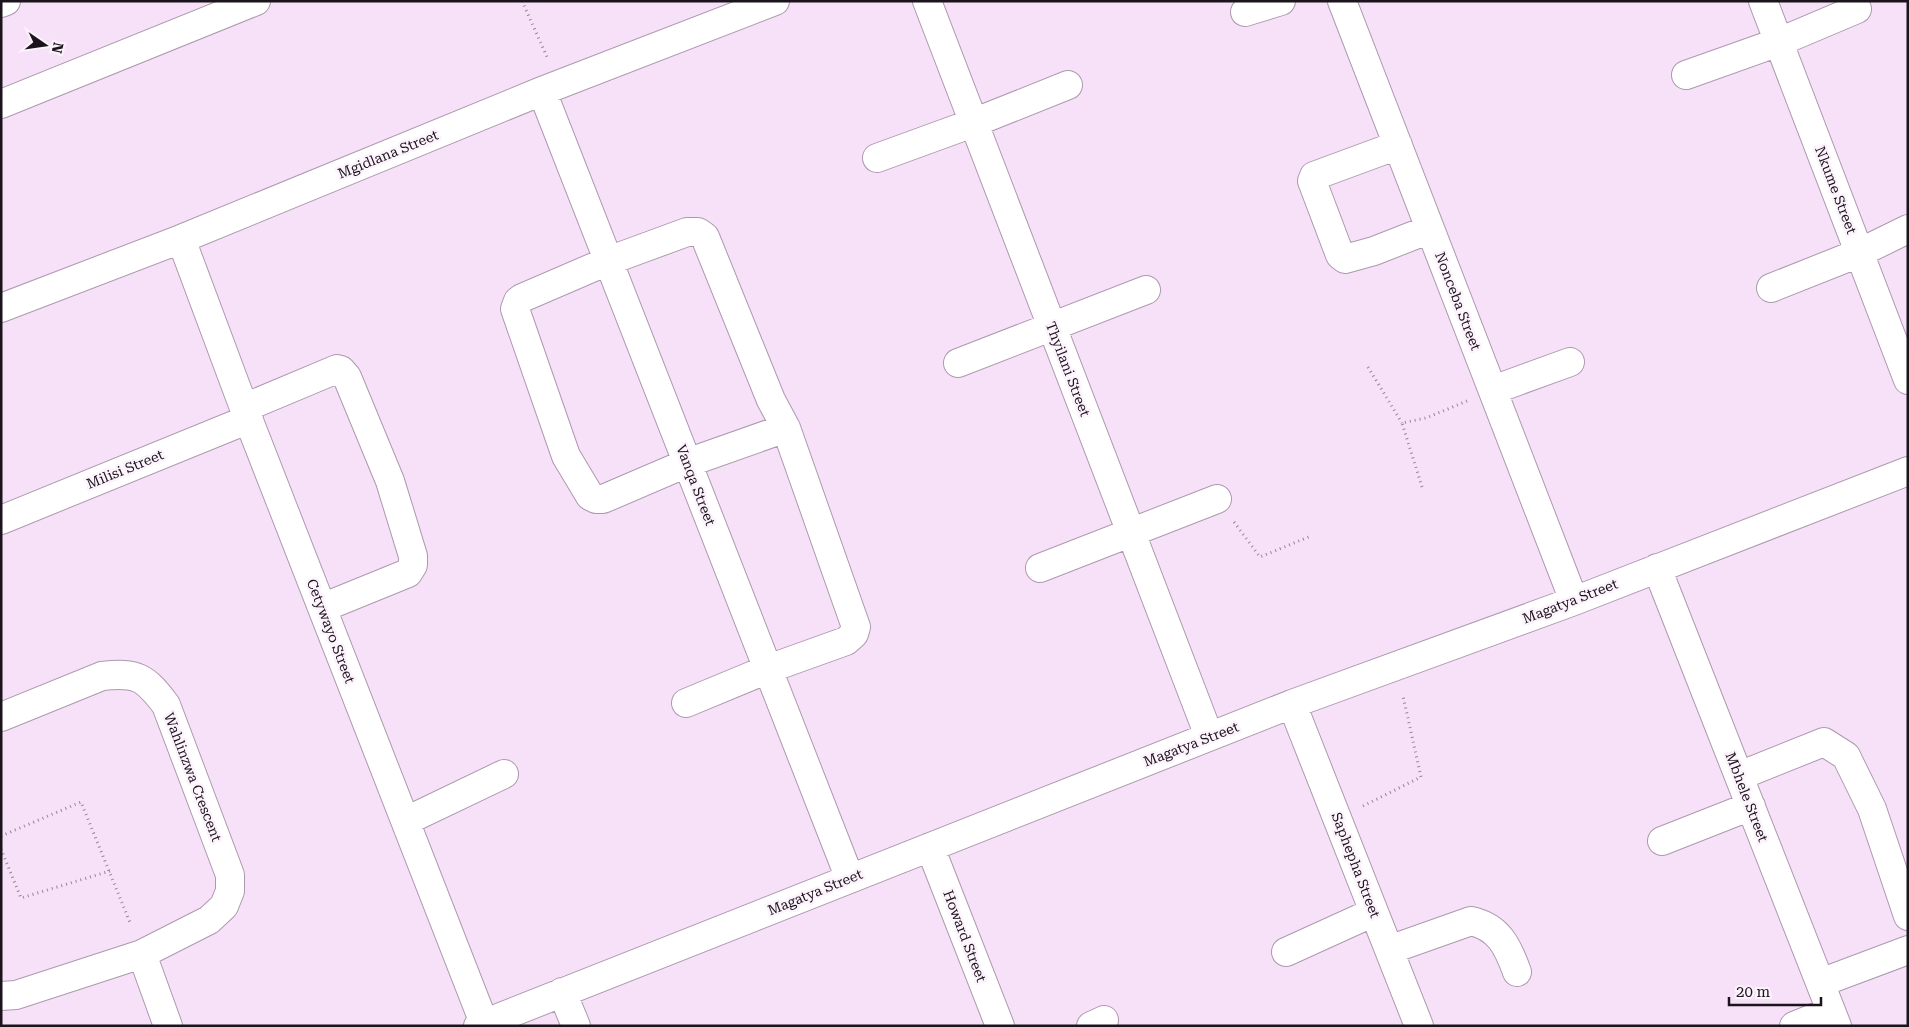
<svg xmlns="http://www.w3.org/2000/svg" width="1909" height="1027" font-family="'Roboto Serif',serif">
	<rect width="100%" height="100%" fill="#f7e1f8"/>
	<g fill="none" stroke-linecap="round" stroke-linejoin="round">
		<defs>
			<path id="minor" d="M927,1L1209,736
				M1342,1L1574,601
				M1763,1L1908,380
				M1,3L6,1
				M1245,12L1281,1
				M1686,75L1779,42L1857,9
				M542,91L850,879
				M1,104L256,1
				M1398,145L1314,176L1312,181L1340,255L1345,259L1374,251L1430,229
				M877,158L973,123L1068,85
				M181,239L244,408L484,1023
				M1771,288L1859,253L1908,229
				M1,308L181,239L542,91L775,1
				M958,363L1146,290
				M1493,390L1570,362
				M244,408L337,369L341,370L347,377L390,481L413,556V565L408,573L322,608
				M1,520L249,419
				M1040,568L1217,499
				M1657,568L1837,1026
				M686,703L768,669L846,641L854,634L856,627L786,428L771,400L705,237L698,232H687L608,261L522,298L518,301L515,309L566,456L590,496L596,499H603L687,463L786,428
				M1292,704L1419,1026
				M1,717L102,676C137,672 145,677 166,705L230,875V891L224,906L209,920L142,954L16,995L1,996
				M1739,776L1824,742L1846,756L1872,809L1908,916
				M406,821L504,774
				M1662,841L1751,806
				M930,847L1000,1026
				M1389,950L1471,921C1499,927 1508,947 1517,972
				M1286,952L1374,912
				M142,954L168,1026
				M1820,983L1908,950
				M562,992L576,1026
				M478,1026L1292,704L1574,601L1908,471
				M1091,1026L1104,1020
				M1794,1026L1831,1011"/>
		</defs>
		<use href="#minor" stroke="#ad99ae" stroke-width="30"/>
		<path stroke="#968697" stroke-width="3" stroke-dasharray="1 4" stroke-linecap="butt" d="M522,1L548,59
			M1368,367L1402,423
			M1422,487L1402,423L1426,418L1467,401
			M1234,522L1260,557L1311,536
			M1363,806L1421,777L1403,696
			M1,836L81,802L131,925
			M1,849L21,898L110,871"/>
		<use href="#minor" stroke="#fff" stroke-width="28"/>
	</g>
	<g text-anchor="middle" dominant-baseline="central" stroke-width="5" stroke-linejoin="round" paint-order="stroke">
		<g font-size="14" fill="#1c141c" stroke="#fcf3fc">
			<text transform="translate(388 154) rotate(-22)">Mgidlana Street</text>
			<text transform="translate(1836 190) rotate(69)">Nkume Street</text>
			<text transform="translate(1458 301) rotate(69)">Nonceba Street</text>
			<text transform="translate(1068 369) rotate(69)">Thyilani Street</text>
			<text transform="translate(125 469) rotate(-22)">Milisi Street</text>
			<text transform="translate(696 485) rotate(69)">Vanqa Street</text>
			<text transform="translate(1570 601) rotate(-21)">Magatya Street</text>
			<text transform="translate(331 631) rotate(69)">Cetywayo Street</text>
			<text transform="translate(1191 744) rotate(-21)">Magatya Street</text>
			<text transform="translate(193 777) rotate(69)">Wahlinzwa Crescent</text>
			<text transform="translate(1747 797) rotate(69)">Mbhele Street</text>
			<text transform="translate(1356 865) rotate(69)">Saphepha Street</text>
			<text transform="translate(815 892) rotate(-22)">Magatya Street</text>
			<text transform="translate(965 936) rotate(69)">Howard Street</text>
		</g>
	</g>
	<rect width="1909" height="1027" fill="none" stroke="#1c141c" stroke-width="5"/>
	<g transform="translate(45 45) rotate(103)" stroke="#fcf3fc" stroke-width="4" paint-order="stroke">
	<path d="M0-4L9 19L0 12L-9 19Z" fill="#1c141c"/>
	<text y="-8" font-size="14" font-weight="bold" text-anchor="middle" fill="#1c141c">N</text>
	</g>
	<path d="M1729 997v8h92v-8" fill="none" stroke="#1c141c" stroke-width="2.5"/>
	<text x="1736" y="997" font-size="15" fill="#1c141c" stroke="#fcf3fc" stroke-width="4" paint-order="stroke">20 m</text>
</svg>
